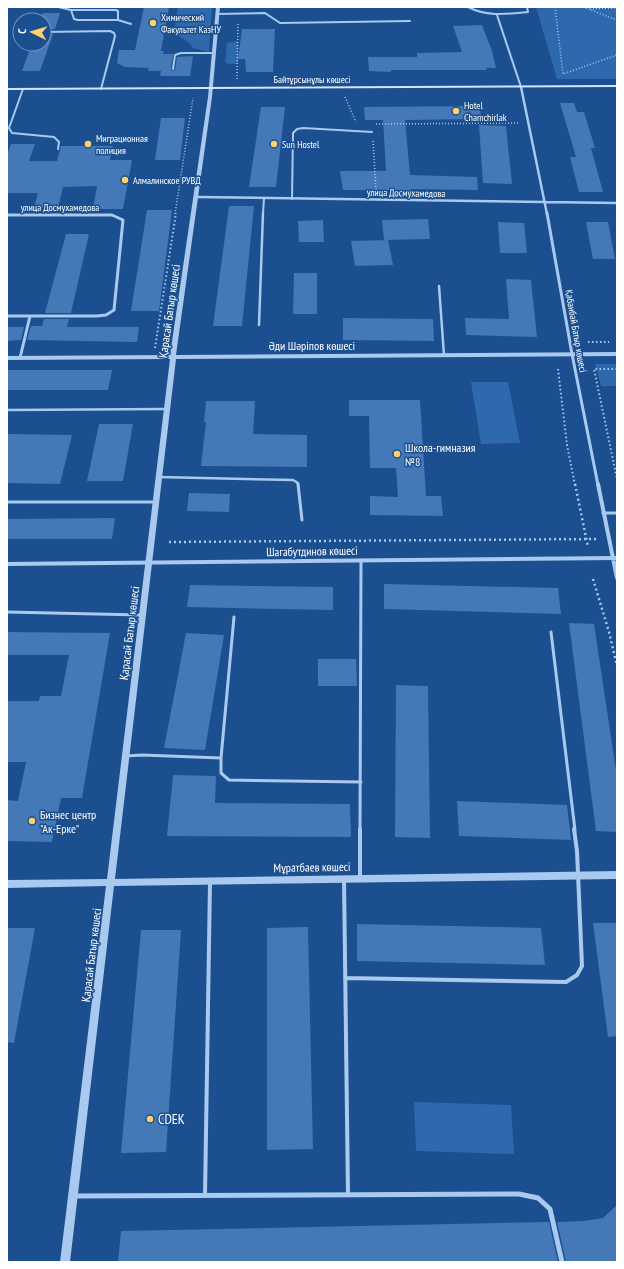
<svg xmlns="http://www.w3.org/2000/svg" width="624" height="1269" font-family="'PT Sans Narrow',sans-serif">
	<rect width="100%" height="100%" fill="#1b4f8f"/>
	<path fill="#2e69ad" d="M178,7H212L209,52L193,48L189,43L174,33Z
		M536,7H617V79H557Z
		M238,41V64H228L225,62L227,43Z
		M595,364H617V386H601Z
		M471,382H508L520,443L481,444Z
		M414,1102L511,1105L514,1154L416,1151Z"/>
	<path fill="#4478b7" d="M144,7H169L161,51H164L163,54H173L171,69L172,71L175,70L177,57L193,56L190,76H160L161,71H148L149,68L125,67L117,63L119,50H135Z
		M43,13H60L55,29L44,30V20H40Z
		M482,25L492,51L496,68H486L487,70H392L390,72L369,71L368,57H417V53L462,52L453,26Z
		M242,29H275L273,72H246L245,59H238Z
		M44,34H53L40,71H22L32,44H44Z
		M560,103H574L577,112H584L595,148H591L603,192H579L570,157H576Z
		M479,106L482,119L405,120L410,175L477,177L478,190L411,189V190H343L340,171H386L383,120H365L364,107Z
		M261,107H285L276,187H249Z
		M161,118H185L180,160H155Z
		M479,125L506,126L512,184L483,183Z
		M11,144H35L29,161H57L61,146H113L110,160H132L123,209H93L97,186L63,187L58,208H34L38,193H7V155Z
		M229,206H254L242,326H213Z
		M147,210H172L159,311H131Z
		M428,219L430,239L384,240L382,220Z
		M323,220L324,242H299L298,221Z
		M498,222L524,223L527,253H500Z
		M586,222H608L615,259H593Z
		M66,234H89L71,313H45Z
		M388,240L393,265L355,266L351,241Z
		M294,273H317V314H293Z
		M506,279L531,280L537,337L466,335L465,318L509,319Z
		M343,318L433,319L434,341L343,340Z
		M44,319H69L67,327H139L137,342L27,340L31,326H42Z
		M7,327H24L21,340L7,341Z
		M7,370H112L108,390H7Z
		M349,400H420L426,496H441L443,516L370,515V496L398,497L396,468H370L369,416H349Z
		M206,401H255L253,434L307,435V467L201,466L206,422H204Z
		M99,424H133L123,481H87Z
		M7,434L72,435L60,484L7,483Z
		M189,493L230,494L229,512L187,511Z
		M115,518L112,539H7V519Z
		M384,584L558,588L561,614L384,609Z
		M190,585L333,587V610L187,607Z
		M569,623L594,624L617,777V832L596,831Z
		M7,632L110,633L82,798H61L52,842L7,841V800L18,801L26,762H7V701H39L40,696H61L69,655H7Z
		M186,633L224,635L205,750L164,748Z
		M318,659H356L357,686H318Z
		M396,685L428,686L430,838L395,837Z
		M173,775L216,776L215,803L350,804L351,837L167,836Z
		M457,801L567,805L571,840L459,836Z
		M593,923H617V1036L608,1037Z
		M357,924L541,928L545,965L357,961Z
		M308,927L313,1149L267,1150V928Z
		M7,928H35L14,1043L7,1042Z
		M141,930H181L166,1152L121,1153Z
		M617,1205V1262H566L557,1222L584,1221L603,1218Z
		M549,1222L558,1262H118L121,1231Z"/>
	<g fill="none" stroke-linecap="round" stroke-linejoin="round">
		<path stroke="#a9c9ee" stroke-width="1.5" stroke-dasharray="1 2" stroke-linecap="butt" d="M555,7L563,74L617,55
			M583,7L617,20
			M590,9L617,8
			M237,79L238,22
			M345,97L356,122
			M376,124L519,123
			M373,141L376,190
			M175,214L193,98"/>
		<path stroke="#a9c9ee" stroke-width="2" stroke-dasharray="1.5 2.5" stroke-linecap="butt" d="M588,342H609
			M155,348L176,213
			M558,369L567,445L575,485
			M617,369H594L617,479"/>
		<path stroke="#a9c9ee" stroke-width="2.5" stroke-dasharray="2 3" stroke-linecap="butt" d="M575,484L588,547
			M169,542L599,539
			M593,579L609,632L617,666"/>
		<path stroke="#a9c9ee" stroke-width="2" d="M58,7L71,10L74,19L78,20H118L131,24
			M468,7C487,17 507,14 528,12L527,7
			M71,10H116L118,11V20
			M217,14L265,13L280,23L410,21
			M497,15L521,87
			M44,32L110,31L114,33L115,36L101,89
			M173,69L175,55L181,53H214
			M23,89L9,128L12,133L54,137L59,142L58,149
			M292,199L293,133L297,129L303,128L372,132
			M263,214L264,198"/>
		<path stroke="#a9c9ee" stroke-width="2.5" d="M439,286L444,355
			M259,325L263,213
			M7,410L167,409
			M159,477L293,480L298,483V485"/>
		<path stroke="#a9c9ee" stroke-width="3" d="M298,484L302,520
			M7,502H155
			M603,513H617
			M7,612L141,615
			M551,632L575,830
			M126,756L142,755L221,758V773L229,780L361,782
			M221,758L234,617
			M360,830L361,560"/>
		<path stroke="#a9c9ee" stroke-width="4" d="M360,878V829
			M344,879L348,1195
			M345,978L566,982L577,975L582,966L577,851L574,829
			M205,1196L210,882"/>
		<path stroke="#a9c9ee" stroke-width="2.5" d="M521,87L547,214
			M196,197L617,203"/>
		<path stroke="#a9c9ee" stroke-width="3" d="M547,213L572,354L598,485
			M7,215H112L123,220L114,310L106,315L97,316H7
			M20,358L30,316"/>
		<path stroke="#a9c9ee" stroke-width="4" d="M598,484L617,578
			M7,564L617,558"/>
		<path stroke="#a9c9ee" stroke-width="5" d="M73,1196L519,1194L538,1198L550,1209L562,1262"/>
		<path fill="#a9c9ee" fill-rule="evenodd" d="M216,7H220L212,97L176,355L617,352V356L176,359L115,879L617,871V879L114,886L70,1262H60L106,886L7,888V880L107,879L170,359L7,360V356L170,355L208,97Z"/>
		<path fill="#d6e6fa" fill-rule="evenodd" d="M617,85V87L7,90V88Z"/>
	</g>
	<g fill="#ffd166" stroke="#1b4f8f" stroke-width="1.5">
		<circle cx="153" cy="23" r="4"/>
		<circle cx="456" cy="111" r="4"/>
		<circle cx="88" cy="144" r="4"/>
		<circle cx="274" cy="144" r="4"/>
		<circle cx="125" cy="180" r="4"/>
		<circle cx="397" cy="454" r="4"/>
		<circle cx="32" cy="821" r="4"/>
		<circle cx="150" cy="1119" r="4"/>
	</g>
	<g text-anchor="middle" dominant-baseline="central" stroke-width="3" stroke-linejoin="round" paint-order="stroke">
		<g font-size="10" fill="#fff" stroke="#1b4f8f" text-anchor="start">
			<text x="161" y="17">Химический<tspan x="161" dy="12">Факультет КазНУ</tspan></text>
			<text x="464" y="105">Hotel<tspan x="464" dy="12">Chamchirlak</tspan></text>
			<text x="96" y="138">Миграционная<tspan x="96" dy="12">полиция</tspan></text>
			<text x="282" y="144">Sun Hostel</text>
			<text x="133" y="180">Алмалинское РУВД</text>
		</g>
		<g font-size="10" fill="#fff" stroke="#1b4f8f">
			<text x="312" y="79">Байтұрсынұлы көшесі</text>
			<text transform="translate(406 193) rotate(1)">улица Досмухамедова</text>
			<text x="60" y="207">улица Досмухамедова</text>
			<text transform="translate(576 331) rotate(80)">Қабанбай Батыр көшесі</text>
		</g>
		<g font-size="12" fill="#fff" stroke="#1b4f8f">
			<text transform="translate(169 311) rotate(-82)">Қарасай Батыр көшесі</text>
			<text x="312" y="345">Әди Шәріпов көшесі</text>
			<text transform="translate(312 551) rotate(-1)">Шагабутдинов көшесі</text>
			<text transform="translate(129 633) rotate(-83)">Қарасай Батыр көшесі</text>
			<text transform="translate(312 867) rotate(-1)">Мұратбаев көшесі</text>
			<text transform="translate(91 955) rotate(-83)">Қарасай Батыр көшесі</text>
		</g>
		<g font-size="12" fill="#fff" stroke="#1b4f8f" text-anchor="start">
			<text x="405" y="447">Школа-гимназия<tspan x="405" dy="14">№8</tspan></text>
			<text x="40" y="814">Бизнес центр<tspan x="40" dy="14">"Ак-Ерке"</tspan></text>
		</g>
		<g font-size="14" fill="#fff" stroke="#1b4f8f" text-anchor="start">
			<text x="158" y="1119">CDEK</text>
		</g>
	</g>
	<rect width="624" height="1269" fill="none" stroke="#ffffff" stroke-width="16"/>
	<g transform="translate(32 32) rotate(275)"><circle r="19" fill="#1b4f8f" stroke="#7695bc"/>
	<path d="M0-3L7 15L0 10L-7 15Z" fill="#ffd166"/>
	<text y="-6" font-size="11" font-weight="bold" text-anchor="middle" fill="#ffffff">С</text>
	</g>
</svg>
